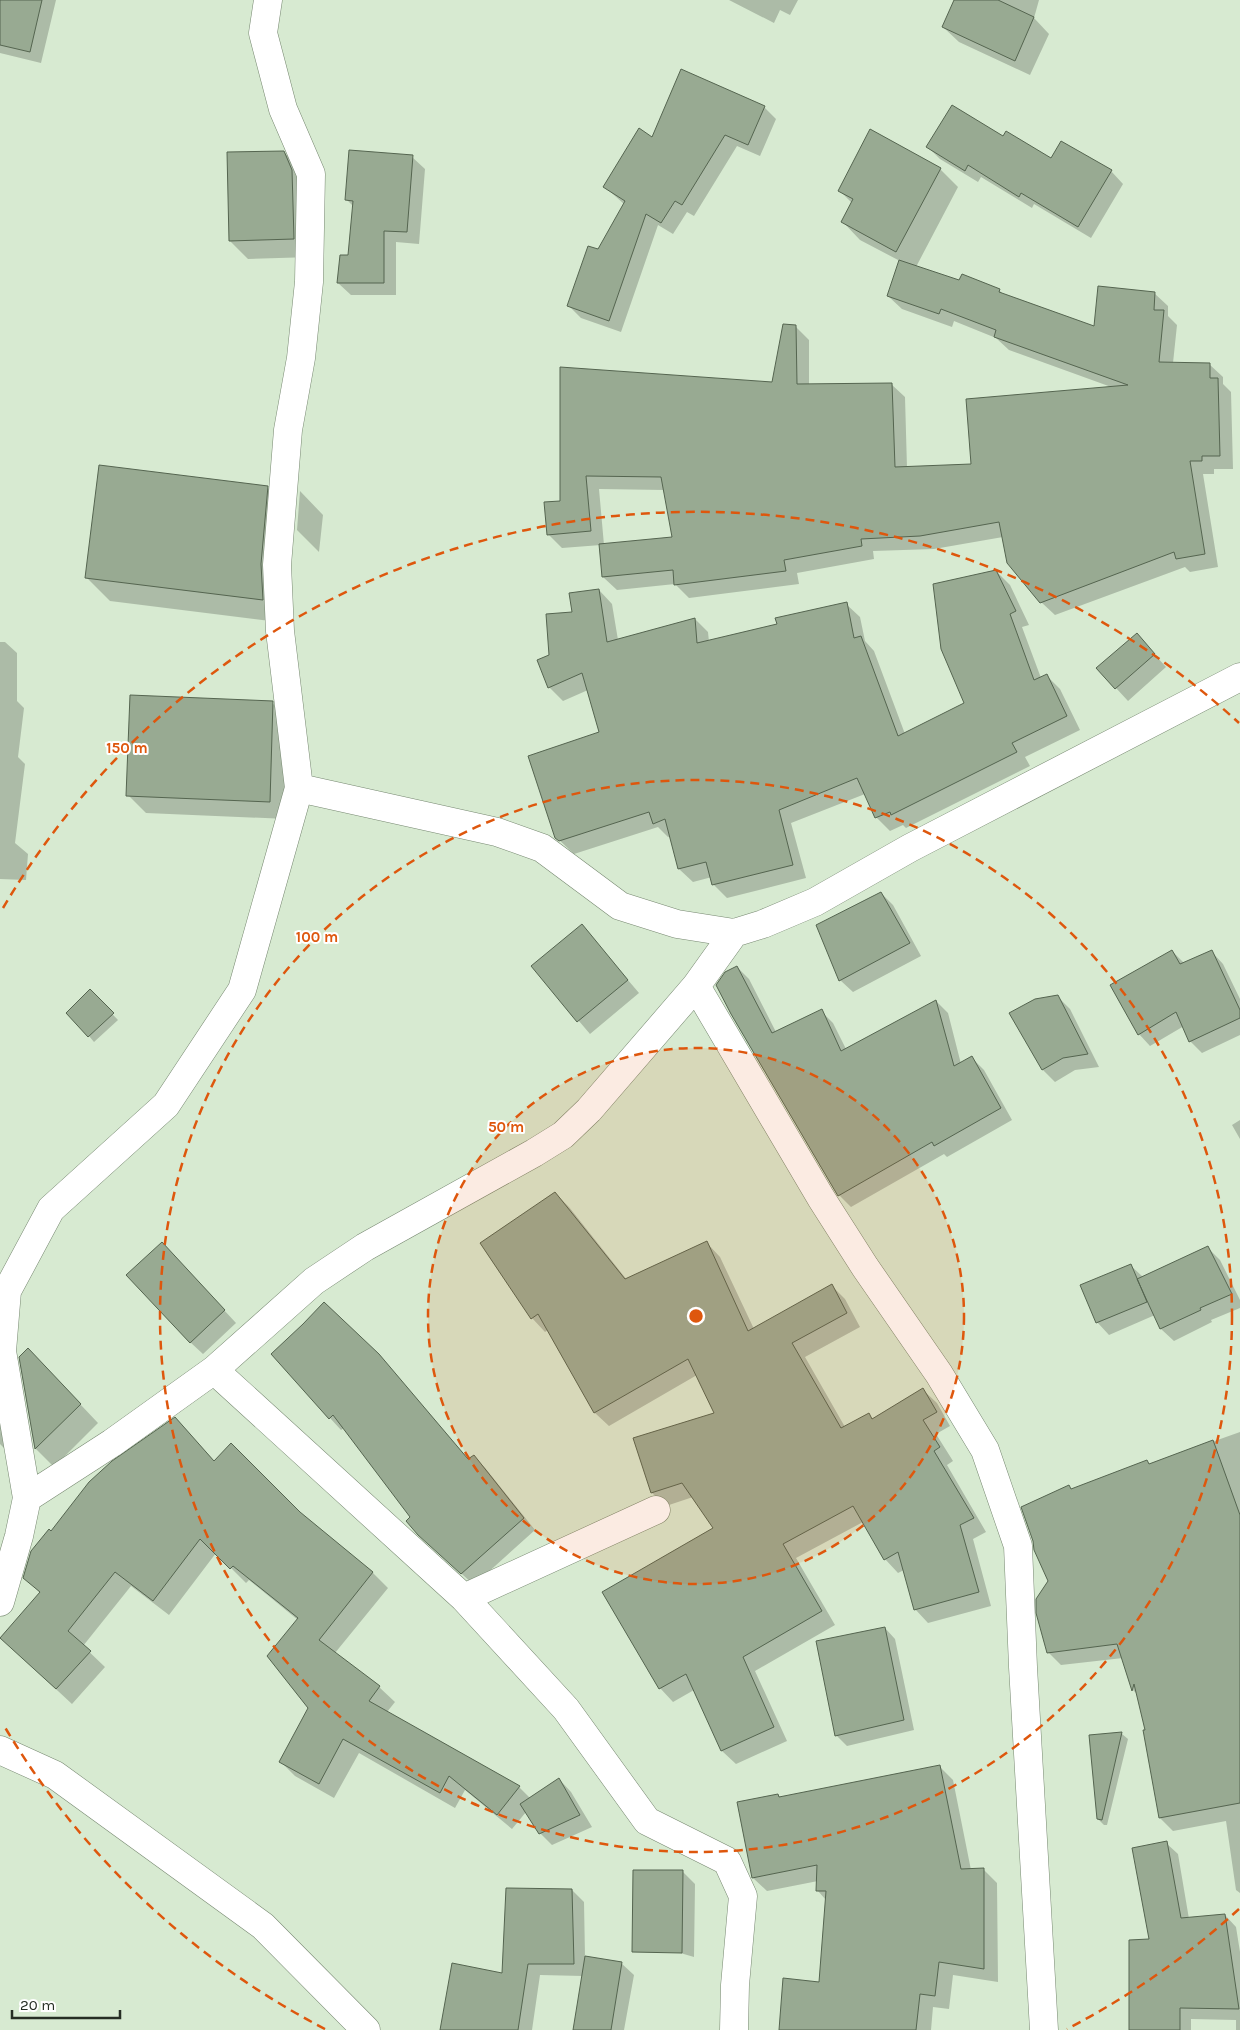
<svg xmlns="http://www.w3.org/2000/svg" width="1240" height="2030" font-family="Karla,sans-serif">
	<rect width="100%" height="100%" fill="#d7ead1"/>
	<path fill="#0003" fill-rule="evenodd" d="M0,0H56L41,63L0,53Z
		M729,0H798L790,15L780,10L774,23Z
		M955,0H1039L1034,18L1049,34L1030,75L959,42L943,27Z
		M764,107L776,119L760,156L737,146L694,216L687,212L673,234L658,225L621,332L581,318L569,306L624,204L605,187L653,138Z
		M1003,138L1051,160L1111,171L1123,184L1091,238L1034,204L1032,208L981,177L978,182L940,159L928,147Z
		M284,152L302,171L312,257L248,259L230,241Z
		M412,157L425,169L419,244L396,242V295H351L338,283L350,257L354,207L346,199Z
		M940,169L958,187L916,267L960,282L999,290L1004,295L1095,327L1154,293L1168,306V316L1177,325L1173,363L1209,364L1223,377V384L1231,392L1233,469H1214V474H1203L1218,567L1190,572L1185,567L1055,615L1041,602L1003,537L934,549L873,551L874,559L797,573L799,584L689,598L675,584L617,590L603,577L601,545L562,548L549,535L562,502L561,368L773,383L795,326L809,340V385L891,384L905,397L907,468L973,465L1114,388L1009,350L996,338L954,321L952,327L902,309L888,296L900,261L860,240L842,221L852,203L839,190ZM599,489L664,490L673,538L604,545Z
		M267,487L291,511L286,623L110,601L86,577Z
		M300,491L323,515L319,552L297,530Z
		M996,571L1010,585L1029,625L1022,627L1041,678L1046,675L1060,689L1080,730L1025,757L1030,766L906,828L903,825L890,831L876,817L865,794L791,823L806,878L727,898L714,885L712,877L693,882L679,869L671,836L668,837L658,827L574,854L556,837L600,733L588,690L563,701L549,687L550,656L573,613L599,590L612,604L618,640L695,619L708,632L709,642L778,625L846,604L860,617L865,641L874,651L905,734L965,703Z
		M1137,635L1166,667L1128,701L1116,688Z
		M0,642H5L17,653V701L24,708L18,757L25,764L15,843L28,854L26,880L0,879Z
		M272,703L291,721L287,819L146,813L128,795Z
		M881,893L893,905L921,956L853,992L840,980Z
		M582,926L639,993L590,1034L533,967Z
		M1172,951L1184,963L1212,952L1223,964L1240,999V1035L1202,1053L1190,1041L1184,1026L1150,1046L1139,1034Z
		M737,967L749,979L776,1032L821,1011L833,1023L846,1049L936,1001L948,1013L961,1064L972,1058L984,1070L1012,1120L947,1157L944,1154L851,1207L839,1195Z
		M90,991L118,1020L94,1042L89,1036Z
		M1058,997L1070,1009L1099,1067L1075,1070L1055,1082L1043,1070L1011,1014Z
		M1240,1120V1139L1232,1125Z
		M555,1193L569,1207L627,1280L707,1243L720,1257L754,1329L831,1285L845,1299L860,1327L805,1357L845,1427L868,1414L874,1420L923,1390L937,1403L950,1426L936,1434L953,1461L947,1465L986,1532L973,1539L991,1606L928,1623L915,1609L904,1570L898,1573L885,1559L863,1522L796,1558L835,1625L755,1671L787,1741L736,1764L722,1751L694,1690L673,1702L660,1688L715,1528L693,1497L666,1506L652,1493L716,1413L697,1375L609,1426L595,1413L548,1330L545,1332L532,1318Z
		M1207,1247L1220,1260L1240,1300V1308L1211,1320L1212,1322L1174,1341L1161,1329L1155,1315L1109,1335L1097,1322L1130,1265L1143,1277Z
		M174,1256L236,1323L203,1354L190,1342Z
		M378,1355L469,1460L474,1457L486,1469L535,1530L474,1585L432,1547L412,1517L344,1428L341,1430L330,1418Z
		M20,1357L46,1368L98,1423L54,1467L36,1449Z
		M0,1393L20,1464L0,1444Z
		M175,1418L215,1462L300,1513L373,1573L388,1588L335,1653L379,1687L395,1702L387,1712L519,1787L530,1798L559,1779L571,1792L592,1827L552,1845L540,1833L526,1812L512,1829L465,1790L455,1808L359,1753L334,1798L295,1776L280,1761L310,1708L298,1620L249,1580L246,1583L216,1553L169,1615L131,1586L83,1646L105,1667L72,1704L16,1652L1,1637L40,1593L25,1577L52,1533Z
		M1240,1432V1893L1236,1890L1226,1821L1173,1831L1160,1818L1144,1732L1146,1731L1138,1695L1133,1690L1123,1658L1061,1665L1048,1652L1049,1581L1069,1487L1072,1490L1147,1462L1150,1464Z
		M885,1628L895,1639L914,1730L847,1746L836,1735Z
		M1122,1734L1128,1739L1107,1825H1104L1098,1819L1090,1736Z
		M940,1767L953,1780L971,1870L983,1869L997,1883L998,1982L953,1975L949,2009L933,2007L931,2030H781L820,1983L826,1900L818,1891V1881L767,1891L753,1878L739,1803L778,1795L781,1798Z
		M1166,1843L1178,1854L1189,1919L1225,1915L1236,1927L1240,1952V2030H1236V2020L1191,2019V2030H1130L1150,1940Z
		M682,1871L695,1884L694,1957L646,1943Z
		M572,1890L584,1902L585,1957L621,1963L634,1975L624,2030H575L583,1976L540,1975L532,2030H446L504,1975Z"/>
	<path fill="#98aa92" stroke="#556550" d="M0,0H42L30,52L0,45Z
		M954,0H998L1034,17L1015,61L942,27Z
		M681,69L765,106L748,145L725,135L682,205L675,201L661,223L646,214L609,321L567,306L588,246L598,249L625,201L603,187L639,128L652,137Z
		M952,105L1003,136L1006,131L1051,158L1061,141L1112,170L1078,227L1021,193L1019,197L968,165L965,171L926,147Z
		M870,129L941,168L896,252L841,222L853,199L838,191Z
		M349,150L413,155L407,232L384,231V283H337L340,255H348L353,201L345,200Z
		M284,151L292,170L294,239L229,241L227,152Z
		M899,260L959,280L962,274L1000,289L999,292L1094,326L1098,286L1155,292L1154,310H1164L1159,362L1210,363V378H1218L1220,456H1202V461H1190L1205,554L1176,559L1174,552L1040,603L1007,563L999,522L920,536L861,539L862,546L784,560L786,571L674,585L673,570L602,577L599,544L672,537L661,477L586,476L591,531L547,535L544,502L560,501V367L772,382L783,324L796,325L797,384L892,383L895,467L971,464L966,399L1128,385L994,337L996,330L941,309L939,314L887,296Z
		M99,465L268,486L261,564L263,600L85,578Z
		M996,570L1016,611L1010,614L1034,680L1047,674L1067,716L1012,743L1017,752L891,815L890,812L875,818L857,778L779,810L793,865L712,885L706,862L678,869L665,819L653,824L649,812L559,841L555,838L528,756L599,732L582,673L548,688L537,660L549,655L546,614L572,612L569,593L599,589L607,642L695,618L697,643L777,624L775,618L847,602L854,638L861,636L898,736L964,703L941,649L933,584Z
		M1137,633L1155,654L1115,689L1096,668Z
		M130,695L273,701L270,802L126,796Z
		M881,892L910,943L839,981L816,925Z
		M582,924L628,980L577,1022L531,966Z
		M1172,950L1180,964L1212,950L1240,1010V1018L1189,1042L1176,1012L1138,1035L1110,985Z
		M737,966L772,1033L822,1009L841,1051L936,1000L954,1066L972,1056L1001,1108L934,1146L932,1142L838,1196L731,1014L716,985L725,972Z
		M90,989L114,1013L88,1037L66,1013Z
		M1058,995L1088,1054L1063,1058L1042,1070L1009,1013L1035,999Z
		M555,1192L625,1279L707,1241L748,1331L832,1284L847,1313L792,1343L841,1428L869,1413L872,1419L923,1388L937,1412L923,1420L940,1447L934,1451L974,1518L960,1525L979,1592L914,1610L898,1552L884,1560L853,1506L783,1544L822,1611L743,1657L774,1727L721,1751L686,1674L659,1689L602,1592L713,1528L682,1483L651,1493L633,1438L714,1413L688,1359L594,1413L538,1314L531,1319L480,1243Z
		M162,1242L225,1310L190,1343L126,1275Z
		M1208,1246L1232,1294L1200,1308L1201,1310L1160,1329L1137,1279Z
		M1131,1264L1147,1302L1096,1323L1080,1285Z
		M324,1302L379,1354L468,1459L474,1455L524,1518L461,1574L418,1535L406,1521L410,1517L333,1415L329,1419L271,1354L303,1324Z
		M28,1348L81,1404L35,1449L19,1357Z
		M175,1417L214,1461L231,1443L300,1512L373,1572L319,1640L380,1686L369,1701L520,1786L497,1815L449,1776L440,1793L343,1739L319,1784L279,1762L308,1708L267,1656L298,1618L233,1566L230,1569L200,1539L153,1601L115,1572L68,1631L91,1651L56,1689L0,1638L40,1592L23,1578L31,1551L49,1529L51,1531L89,1482L112,1461Z
		M1213,1440L1240,1515V1803L1159,1818L1143,1730H1145L1134,1684L1132,1691L1117,1644L1047,1653L1036,1613V1599L1048,1581L1034,1550L1033,1541L1021,1507L1069,1485L1071,1489L1147,1460L1149,1464Z
		M885,1627L904,1720L835,1736L816,1641Z
		M1122,1732L1102,1820L1097,1819L1089,1735Z
		M940,1765L961,1869L984,1868V1969L939,1962L935,1996L920,1994L916,2030H779L783,1978L819,1982L826,1891H816L817,1865L752,1878L737,1802L778,1794L779,1797Z
		M559,1778L580,1815L539,1834L520,1804Z
		M1167,1841L1181,1918L1225,1914L1239,2009L1180,2008V2030H1129V1940L1149,1939L1132,1848Z
		M633,1870H683L682,1953L632,1952Z
		M506,1888L572,1889L574,1964H528L518,2030H440L452,1963L502,1973Z
		M585,1956L622,1962L611,2030H573Z"/>
	<g fill="none" stroke-linecap="round" stroke-linejoin="round">
		<defs>
			<path id="street" d="M299,788L497,832L542,848L620,906L677,924L734,933L763,924L815,902L910,848L1240,677
				M696,986L821,1198L865,1267L939,1374L985,1450L1018,1546L1023,1667L1044,2030
				M214,1370L464,1598L656,1510
				M27,1498L112,1443L214,1370L314,1281L365,1247L534,1153L563,1135L589,1110L696,986L734,933
				M464,1598L566,1709L647,1821L727,1861L743,1896L735,1985L734,2030
				M0,1602L19,1536L27,1498L2,1351L7,1291L51,1209L166,1105L242,990L299,788L280,631L277,565L288,430L301,358L309,282L311,174L283,109L263,33L268,0
				M0,1750L55,1775L263,1926L366,2030"/>
		</defs>
		<use href="#street" stroke="#778871" stroke-width="29"/>
		<use href="#street" stroke="#fff" stroke-width="28"/>
	</g>
	<circle cx="696" cy="1316" r="268" fill="#de570d" fill-opacity=".12"/>
	<g fill="none" stroke="#de570d" stroke-width="2.5" stroke-dasharray="9 6">
		<circle cx="696" cy="1316" r="268"/>
		<circle cx="696" cy="1316" r="536"/>
		<path d="M1239 1909A804 804 0 0 1 1067 2029M325 2029A804 804 0 0 1 3 1724M3 908A804 804 0 0 1 1239 723"/>
	</g>
	<circle cx="696" cy="1316" r="8" fill="#de570d" stroke="#fff" stroke-width="2.5"/>
	<g font-size="15" text-anchor="middle" font-weight="bold" fill="#de570d" stroke="#fff" stroke-width="4" stroke-linejoin="round" paint-order="stroke">
		<text x="127" y="753">150 m</text>
		<text x="317" y="942">100 m</text>
		<text x="506" y="1132">50 m</text>
	</g>
	<path d="M12 2010v8h108v-8" fill="none" stroke="#262e24" stroke-width="2.5"/>
	<text x="20" y="2010" font-size="15" fill="#262e24" stroke="#ffffff" stroke-width="4" paint-order="stroke">20 m</text>
</svg>
